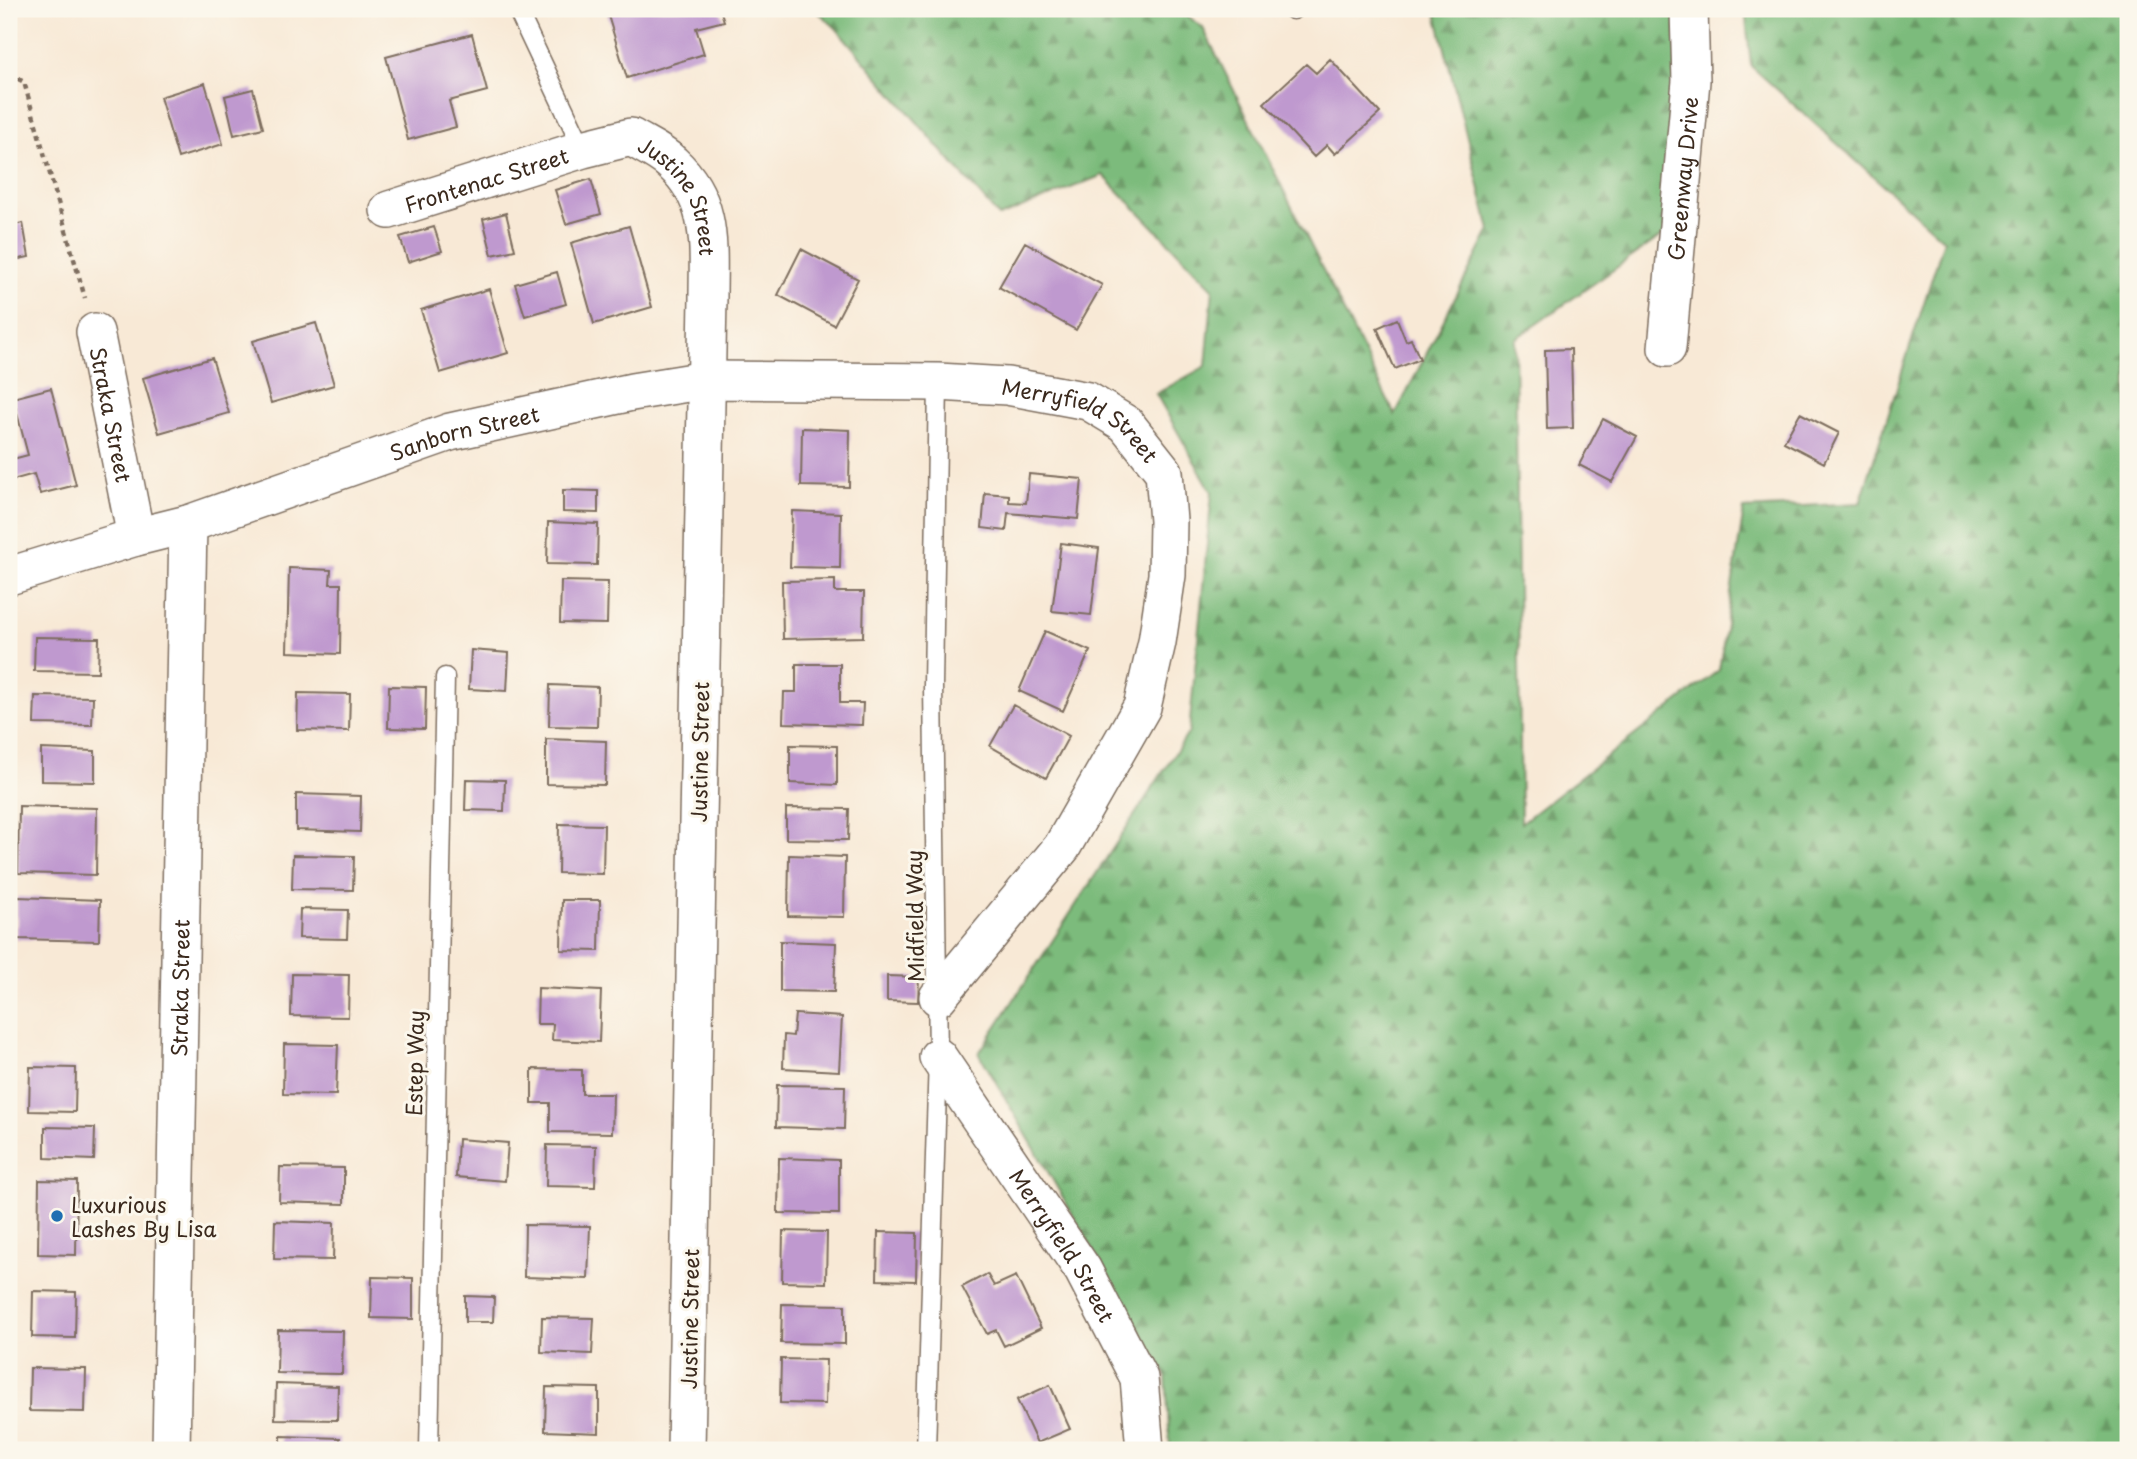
<svg xmlns="http://www.w3.org/2000/svg" width="2137" height="1459" font-family="'Playpen Sans',sans-serif">
	<defs>
		<pattern id="forest-firs" width="22" height="20" patternUnits="userSpaceOnUse" patternTransform="scale(1.75)"><rect width="22" height="20" fill="#7cbb7b"/><path d="M5 1l3.5 6h-7zM16 11l3.5 6h-7z" fill="#679864"/></pattern>
	</defs>
	<rect width="100%" height="100%" fill="#fbf7ec"/>
	<filter id="ink" filterUnits="userSpaceOnUse"><feTurbulence type="fractalNoise" baseFrequency=".0143" numOctaves="2"/><feDisplacementMap in="SourceGraphic" scale="14" xChannelSelector="R" yChannelSelector="G"/><feConvolveMatrix kernelMatrix="1 2 1 2 8 2 1 2 1" color-interpolation-filters="sRGB"/></filter>
	<filter id="wash" filterUnits="userSpaceOnUse"><feTurbulence type="fractalNoise" baseFrequency=".00686" numOctaves="4" result="noise"/><feDisplacementMap in="SourceGraphic" scale="28" xChannelSelector="R" yChannelSelector="G"/><feGaussianBlur stdDeviation="1.57" result="paint"/><feColorMatrix in="noise" values="0 0 0 0 0 0 0 0 0 0 0 0 0 0 0 0 0 1.4 0 .05"/><feComposite in="paint" operator="in"/></filter>
	<g filter="url(#wash)">
		<rect width="100%" height="100%" fill="#f8e9d6"/>
		<path fill="url(#forest-firs)" stroke="#5c724c" stroke-width="2" d="M815,9H1179L1203,28L1395,415L1490,230L1435,9H1675L1680,223L1515,339L1521,823L1719,670L1744,509L1860,503L1944,240L1751,66L1745,9H2128V1450H1170L1166,1375L979,1053L1189,732L1212,492L1156,394L1206,366L1213,288L1103,175L999,217L836,28Z"/>
		<g id="blocks">
			<path fill="#bf99cf" d="M606,9H720L724,21L696,28L704,54L627,78Z
				M472,34L487,91L449,101L456,127L408,140L386,57Z
				M1330,59L1380,113L1335,154L1327,145L1314,157L1264,103L1306,64L1316,73Z
				M205,83L223,144L178,158L160,97Z
				M253,89L263,128L234,135L225,96Z
				M591,179L601,214L566,224L555,190Z
				M506,213L515,250L492,255L483,219Z
				M23,223L29,257L9,261V226Z
				M629,226L652,307L594,324L571,243Z
				M434,227L442,251L408,262L400,237Z
				M1025,242L1102,285L1076,330L999,287Z
				M801,249L858,279L834,325L778,295Z
				M557,272L566,304L525,316L515,284Z
				M489,289L508,353L440,373L421,310Z
				M1397,319L1406,341L1411,339L1420,359L1395,369L1377,328Z
				M316,323L334,385L271,403L253,341Z
				M1571,349L1573,428L1547,429L1545,350Z
				M212,358L229,413L159,433L143,378Z
				M51,388L76,485L40,494L34,474L9,481V460L28,455L13,398Z
				M1800,413L1839,433L1824,463L1784,442Z
				M1603,419L1637,437L1612,482L1579,465Z
				M802,428L850,430L849,487L801,486Z
				M1029,474L1082,479L1078,519L1008,513L1006,531L982,528L985,493L1009,495V502L1026,503Z
				M563,490L598,491V513L563,512Z
				M792,511L841,513L840,568L790,567Z
				M548,522L598,524L597,565L547,564Z
				M1061,543L1099,548L1091,615L1052,611Z
				M289,568L331,570L330,584H341L340,654L287,652Z
				M835,580V592H864L863,637L783,639L782,581Z
				M561,581L608,582L607,624L560,623Z
				M1045,631L1090,651L1063,711L1019,691Z
				M35,637L99,638L98,672L34,671Z
				M471,650L509,653L507,691L469,689Z
				M796,664H840V703H863L862,725L783,723L784,692H796Z
				M550,685L598,687L597,727L549,726Z
				M389,686L426,687L425,729L388,728Z
				M298,693L350,694L349,731L297,730Z
				M35,696L93,697L92,725L34,724Z
				M1013,705L1069,736L1046,778L990,746Z
				M546,739L606,741L605,785L546,784Z
				M790,745L837,746V785L790,783Z
				M41,749L95,751V782L41,781Z
				M466,779L505,780L504,811L465,810Z
				M296,794L361,796L360,832L296,830Z
				M19,806L97,808L96,875L18,873Z
				M786,808L849,809L848,840L786,839Z
				M559,824L604,825L603,874L558,873Z
				M293,855L354,856L353,890L292,889Z
				M789,855L845,857L844,917L788,916Z
				M17,897L100,900L99,941L17,939Z
				M562,900H600L599,951L561,950Z
				M300,909L348,910L347,939L299,938Z
				M780,941L836,943L834,992L780,991Z
				M292,974L349,975L348,1017L291,1016Z
				M887,976L919,977L918,1002L887,1001Z
				M538,988L601,991L599,1042L552,1040L553,1024H537Z
				M795,1014L842,1017L839,1071L783,1068L784,1035L793,1036Z
				M284,1044L338,1045L336,1095L283,1094Z
				M30,1067L76,1068L75,1112L29,1111Z
				M532,1069L582,1070V1094H613L612,1133L550,1132V1103H532Z
				M777,1085L845,1086L844,1129L776,1127Z
				M45,1127L95,1128L94,1160L45,1158Z
				M458,1139L508,1143L505,1181L456,1177Z
				M547,1145L596,1146L595,1187L546,1186Z
				M779,1158L839,1160V1214L778,1213Z
				M280,1167L344,1168V1204L279,1202Z
				M39,1180L77,1181L76,1255L38,1254Z
				M275,1221L334,1223L333,1260L274,1259Z
				M525,1225L590,1226L588,1279L524,1277Z
				M783,1231L827,1232L826,1283L782,1282Z
				M878,1232L917,1233L916,1281L877,1280Z
				M987,1274L994,1286L1016,1276L1041,1328L1004,1346L996,1330L987,1334L962,1287Z
				M372,1277L413,1278V1319L371,1318Z
				M33,1291L76,1292L75,1338L32,1337Z
				M465,1296L494,1297L493,1322H465Z
				M782,1304L845,1305V1344L781,1343Z
				M542,1317L594,1318L592,1354L541,1352Z
				M278,1330L343,1331L342,1374L277,1373Z
				M781,1359L826,1360L825,1404L780,1403Z
				M30,1368L86,1369L85,1412L29,1411Z
				M276,1384L338,1386L337,1420L275,1419Z
				M1050,1385L1070,1429L1037,1443L1017,1400Z
				M546,1387L599,1388V1433L545,1431Z
				M281,1436L340,1438V1450H281Z"/>
		</g>
	</g>
	<g filter="url(#ink)">
		<use href="#blocks" fill-opacity="0" stroke="#7d6d5e" stroke-width="2"/>
		<g fill="none" stroke-linecap="round" stroke-linejoin="round">
			<defs>
				<path id="lane" d="M517,9L583,149
					M1292,9L1293,10
					M429,1450L445,677
					M926,1450L938,1057L933,686L938,382"/>
				<g id="street">
					<path id="s1" d="M389,210L583,149L631,137C644,145 661,152 672,163C714,201 708,247 708,298L686,1450"/>
					<path id="s2" d="M95,332L136,537"/>
					<path id="s3" d="M1667,348L1691,81L1689,9"/>
					<path id="s4" d="M9,576L136,537L188,524L450,432L632,392L706,380L938,382L1007,386L1088,401L1126,424L1164,472L1168,521L1167,575L1157,642L1142,707L1062,847L938,997"/>
					<path id="s5" d="M938,1057L1083,1270L1139,1378L1145,1450"/>
					<path id="s6" d="M171,1450L188,524"/>
				</g>
			</defs>
			<use href="#lane" stroke="#7d6d5e" stroke-width="21"/>
			<use href="#street" stroke="#7d6d5e" stroke-width="40"/>
			<path stroke="#7d6d5e" stroke-width="4.5" stroke-dasharray="5 5" stroke-linecap="butt" d="M9,74L24,82L85,298"/>
			<use href="#lane" stroke="#fff" stroke-width="18"/>
			<use href="#street" stroke="#fff" stroke-width="37"/>
		</g>
	</g>
	<circle fill="#1f6fb2" stroke="#fbf7ec" stroke-width="2.5" cx="57" cy="1216" r="7"/>
	<g text-anchor="middle" dominant-baseline="central" stroke-width="6" stroke-linejoin="round" paint-order="stroke">
		<g font-size="21" fill="#3b2a1e" stroke="#fbf7ec">
			<text stroke="none"><textPath href="#s3" startOffset="170">Greenway Drive</textPath></text>
			<text stroke="none"><textPath href="#s1" startOffset="102">Frontenac Street</textPath></text>
			<text stroke="none"><textPath href="#s1" startOffset="334">Justine Street</textPath></text>
			<text stroke="none"><textPath href="#s2" startOffset="84">Straka Street</textPath></text>
			<text stroke="none"><textPath href="#s4" startOffset="1110">Merryfield Street</textPath></text>
			<text stroke="none"><textPath href="#s4" startOffset="478">Sanborn Street</textPath></text>
			<text transform="translate(699 752) rotate(-89)">Justine Street</text>
			<text transform="translate(914 916) rotate(-91)">Midfield Way</text>
			<text stroke="none"><textPath href="#s6" startOffset="462">Straka Street</textPath></text>
			<text transform="translate(414 1063) rotate(-89)">Estep Way</text>
			<text stroke="none"><textPath href="#s5" startOffset="226">Merryfield Street</textPath></text>
			<text transform="translate(689 1319) rotate(-89)">Justine Street</text>
		</g>
		<g font-size="21" fill="#3b2a1e" stroke="#fbf7ec" text-anchor="start">
			<text x="71" y="1204">Luxurious<tspan x="71" dy="24">Lashes By Lisa</tspan></text>
		</g>
	</g>
	<rect width="2137" height="1459" fill="none" stroke="#fbf7ec" stroke-width="35"/>
</svg>
